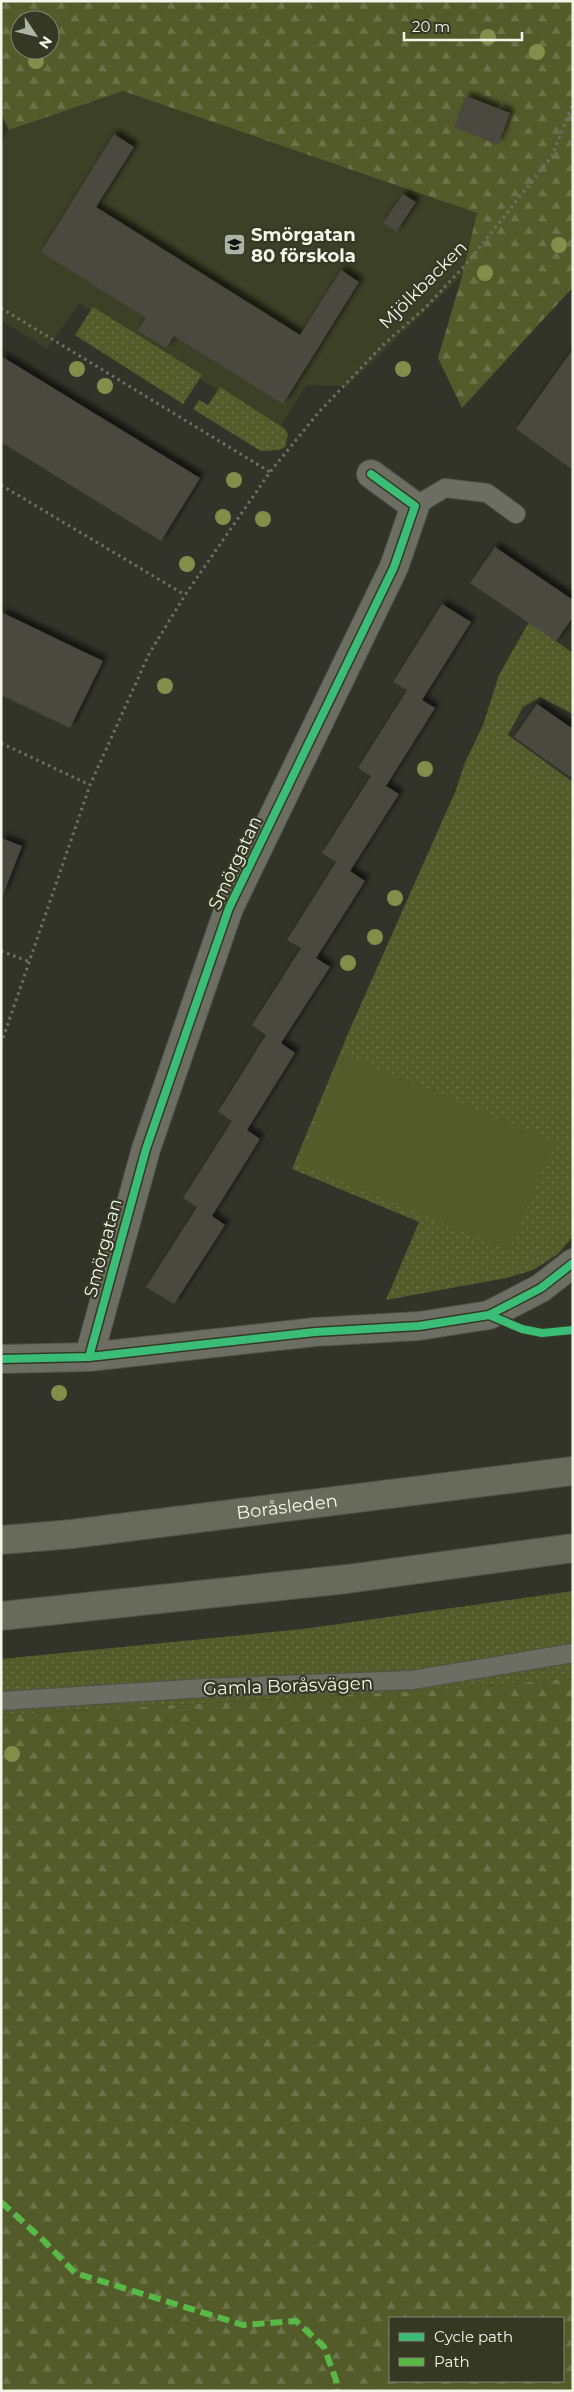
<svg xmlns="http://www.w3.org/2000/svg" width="574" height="2392" font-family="Montserrat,sans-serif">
	<defs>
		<pattern id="grass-dots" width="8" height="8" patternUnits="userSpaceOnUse" patternTransform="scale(1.25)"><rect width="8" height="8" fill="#545b2a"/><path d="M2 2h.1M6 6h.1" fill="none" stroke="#6d7349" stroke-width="1.8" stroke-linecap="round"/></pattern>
		<pattern id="forest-firs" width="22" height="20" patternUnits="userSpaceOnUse" patternTransform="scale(1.25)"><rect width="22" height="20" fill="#545b2a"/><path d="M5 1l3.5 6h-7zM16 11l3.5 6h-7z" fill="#6d7349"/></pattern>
		<filter id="shadow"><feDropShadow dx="4.5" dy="-4.5" stdDeviation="2.5" flood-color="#0009"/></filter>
	</defs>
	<rect width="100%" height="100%" fill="#323429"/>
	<path fill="#3c4026" d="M123,91L477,213L462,276L347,386L306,385L279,429L79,303L47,349L1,320V141L9,130Z"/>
	<path fill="url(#grass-dots)" d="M93,307L202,375L183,404L75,335Z
		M220,387L285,429L288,434L285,447L279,450L261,451L193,409L199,400L208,405Z
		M529,622L573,653V714L540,697L523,707L508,735L573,782V1236L558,1254L533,1270L506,1278L386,1300L419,1222L292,1169L350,1029L456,790L464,765L483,725L499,675Z
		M573,1591V1678L465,1688L1,1715V1659L303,1629Z"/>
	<path fill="url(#forest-firs)" fill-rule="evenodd" d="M1,1H573V287L462,408L438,358L462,276L477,213L123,91L9,130L1,114ZM20,20H50V50H20Z
		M573,1678V2391H1V1715L465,1688ZM390,2318H563V2381H390Z"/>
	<path fill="#545b2a" d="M343,1054L555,1141L509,1250L298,1164Z"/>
	<path fill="#484a41" filter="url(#shadow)" d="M466,96L510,113L498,145L454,127Z
		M114,134L134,147L96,207L300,335L341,270L359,282L283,404L174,336L166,348L138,331L146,318L41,252Z
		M403,194L416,202L396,232L383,223Z
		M573,349V470L516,429Z
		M1,356L200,478L161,541L1,442Z
		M495,547L573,600V617L556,641L470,583Z
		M442,604L471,622L422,700L435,708L386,786L399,794L350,871L365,881L316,958L330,967L281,1043L295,1053L247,1130L260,1139L212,1216L225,1225L174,1304L146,1287L197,1207L183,1198L232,1121L218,1112L266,1035L252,1025L301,948L287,940L336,862L322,853L371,776L358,768L407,690L393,682Z
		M1,612L103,661L70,728L1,695Z
		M537,704L573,729V773L570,777L514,737Z
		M1,838L22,846L1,900Z"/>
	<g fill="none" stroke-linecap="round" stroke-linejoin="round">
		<defs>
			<path id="service" d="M415,506L445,488L487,493L516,514
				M1,1701L204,1688L412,1680L573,1653"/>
			<path id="minor" d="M89,1357L146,1149L229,908L394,567L415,506L371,474
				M1,1359L89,1357L315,1332L419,1326L489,1315L541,1288L573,1263"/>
			<g id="motorway">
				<path id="s1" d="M1,1540L72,1534L573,1471"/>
				<path d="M1,1616L347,1579L573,1548"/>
			</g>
		</defs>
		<use href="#service" stroke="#505249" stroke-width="20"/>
		<use href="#minor" stroke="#505249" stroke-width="30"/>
		<use href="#motorway" stroke="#505249" stroke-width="30"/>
		<path stroke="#6e7065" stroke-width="3" stroke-dasharray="2.5 4" stroke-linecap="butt" d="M1,308L270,472
			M1,485L185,595
			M1,743L90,785
			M1,951L30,962
			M1,1044L90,785L149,654L185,595L270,472L318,413L385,343L425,308L469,261L552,156L573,103"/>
		<use href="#service" stroke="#6c6e63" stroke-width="18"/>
		<use href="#minor" stroke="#6c6e63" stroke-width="28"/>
		<use href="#motorway" stroke="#686a5b" stroke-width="28"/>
		<path stroke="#58b947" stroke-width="6" stroke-dasharray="12 6" stroke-linecap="butt" d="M1,2202L43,2240L75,2273L243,2325L296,2321L324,2347L336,2380L337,2391"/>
		<defs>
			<path id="cycleway" d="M489,1315L522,1329L542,1333L573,1330
				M89,1357L146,1149L229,908L394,567L415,506L371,474
				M1,1359L89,1357L315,1332L419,1326L489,1315L541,1288L573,1263"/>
		</defs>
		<use href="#cycleway" stroke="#353924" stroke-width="11"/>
		<use href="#cycleway" stroke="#3abd76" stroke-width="8"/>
	</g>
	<g fill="#838e4b">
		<circle cx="488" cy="37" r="8"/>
		<circle cx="537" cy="52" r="8"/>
		<circle cx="36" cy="61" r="8"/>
		<circle cx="559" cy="245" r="8"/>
		<circle cx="485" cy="273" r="8"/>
		<circle cx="77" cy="369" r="8"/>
		<circle cx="403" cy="369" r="8"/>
		<circle cx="105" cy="386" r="8"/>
		<circle cx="234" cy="480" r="8"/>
		<circle cx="223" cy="517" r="8"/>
		<circle cx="263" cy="519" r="8"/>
		<circle cx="187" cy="564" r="8"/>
		<circle cx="165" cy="686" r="8"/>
		<circle cx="425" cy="769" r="8"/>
		<circle cx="395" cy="898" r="8"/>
		<circle cx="375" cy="937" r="8"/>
		<circle cx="348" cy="963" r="8"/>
		<circle cx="59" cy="1393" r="8"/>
		<circle cx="12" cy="1754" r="8"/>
	</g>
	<defs>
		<symbol id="school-square" viewBox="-11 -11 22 22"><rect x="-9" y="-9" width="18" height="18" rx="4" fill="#afb2a6" stroke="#353924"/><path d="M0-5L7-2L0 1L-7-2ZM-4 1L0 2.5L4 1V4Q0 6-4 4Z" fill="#111"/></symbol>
	</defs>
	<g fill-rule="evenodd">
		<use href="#school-square" x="222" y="232" width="25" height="25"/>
	</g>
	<g text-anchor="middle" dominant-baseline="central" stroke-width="4.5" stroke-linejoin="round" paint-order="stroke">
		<g font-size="18" font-weight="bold" fill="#f3f6e9" stroke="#353924" text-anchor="start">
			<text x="251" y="235">Smörgatan<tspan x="251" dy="21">80 förskola</tspan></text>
		</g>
		<g font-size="18" fill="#f3f6e9" stroke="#353924">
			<text transform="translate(423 285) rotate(-45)">Mjölkbacken</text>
			<text transform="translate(235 863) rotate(-65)">Smörgatan</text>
			<text transform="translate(103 1248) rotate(-75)">Smörgatan</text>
			<text stroke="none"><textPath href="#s1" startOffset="288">Boråsleden</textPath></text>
			<text transform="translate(288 1686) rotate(-2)">Gamla Boråsvägen</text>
		</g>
	</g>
	<rect width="574" height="2392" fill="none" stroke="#f3f6e9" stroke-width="5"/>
	<rect x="389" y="2317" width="175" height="65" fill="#353924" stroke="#818573"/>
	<rect x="399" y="2333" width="25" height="8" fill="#3abd76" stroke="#818573"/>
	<text x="434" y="2342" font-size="15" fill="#f3f6e9">Cycle path</text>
	<rect x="399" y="2358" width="25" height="8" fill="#58b947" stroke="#818573"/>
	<text x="434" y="2367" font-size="15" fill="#f3f6e9">Path</text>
	<g transform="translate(35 35) rotate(125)"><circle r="24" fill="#353924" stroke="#818573"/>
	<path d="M0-4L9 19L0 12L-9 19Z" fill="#afb2a6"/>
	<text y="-8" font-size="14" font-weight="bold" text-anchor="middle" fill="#f3f6e9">N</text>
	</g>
	<path d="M404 32v8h118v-8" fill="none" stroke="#f3f6e9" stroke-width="2.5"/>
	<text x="412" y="32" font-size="15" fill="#f3f6e9" stroke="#353924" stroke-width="4" paint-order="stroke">20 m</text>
</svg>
